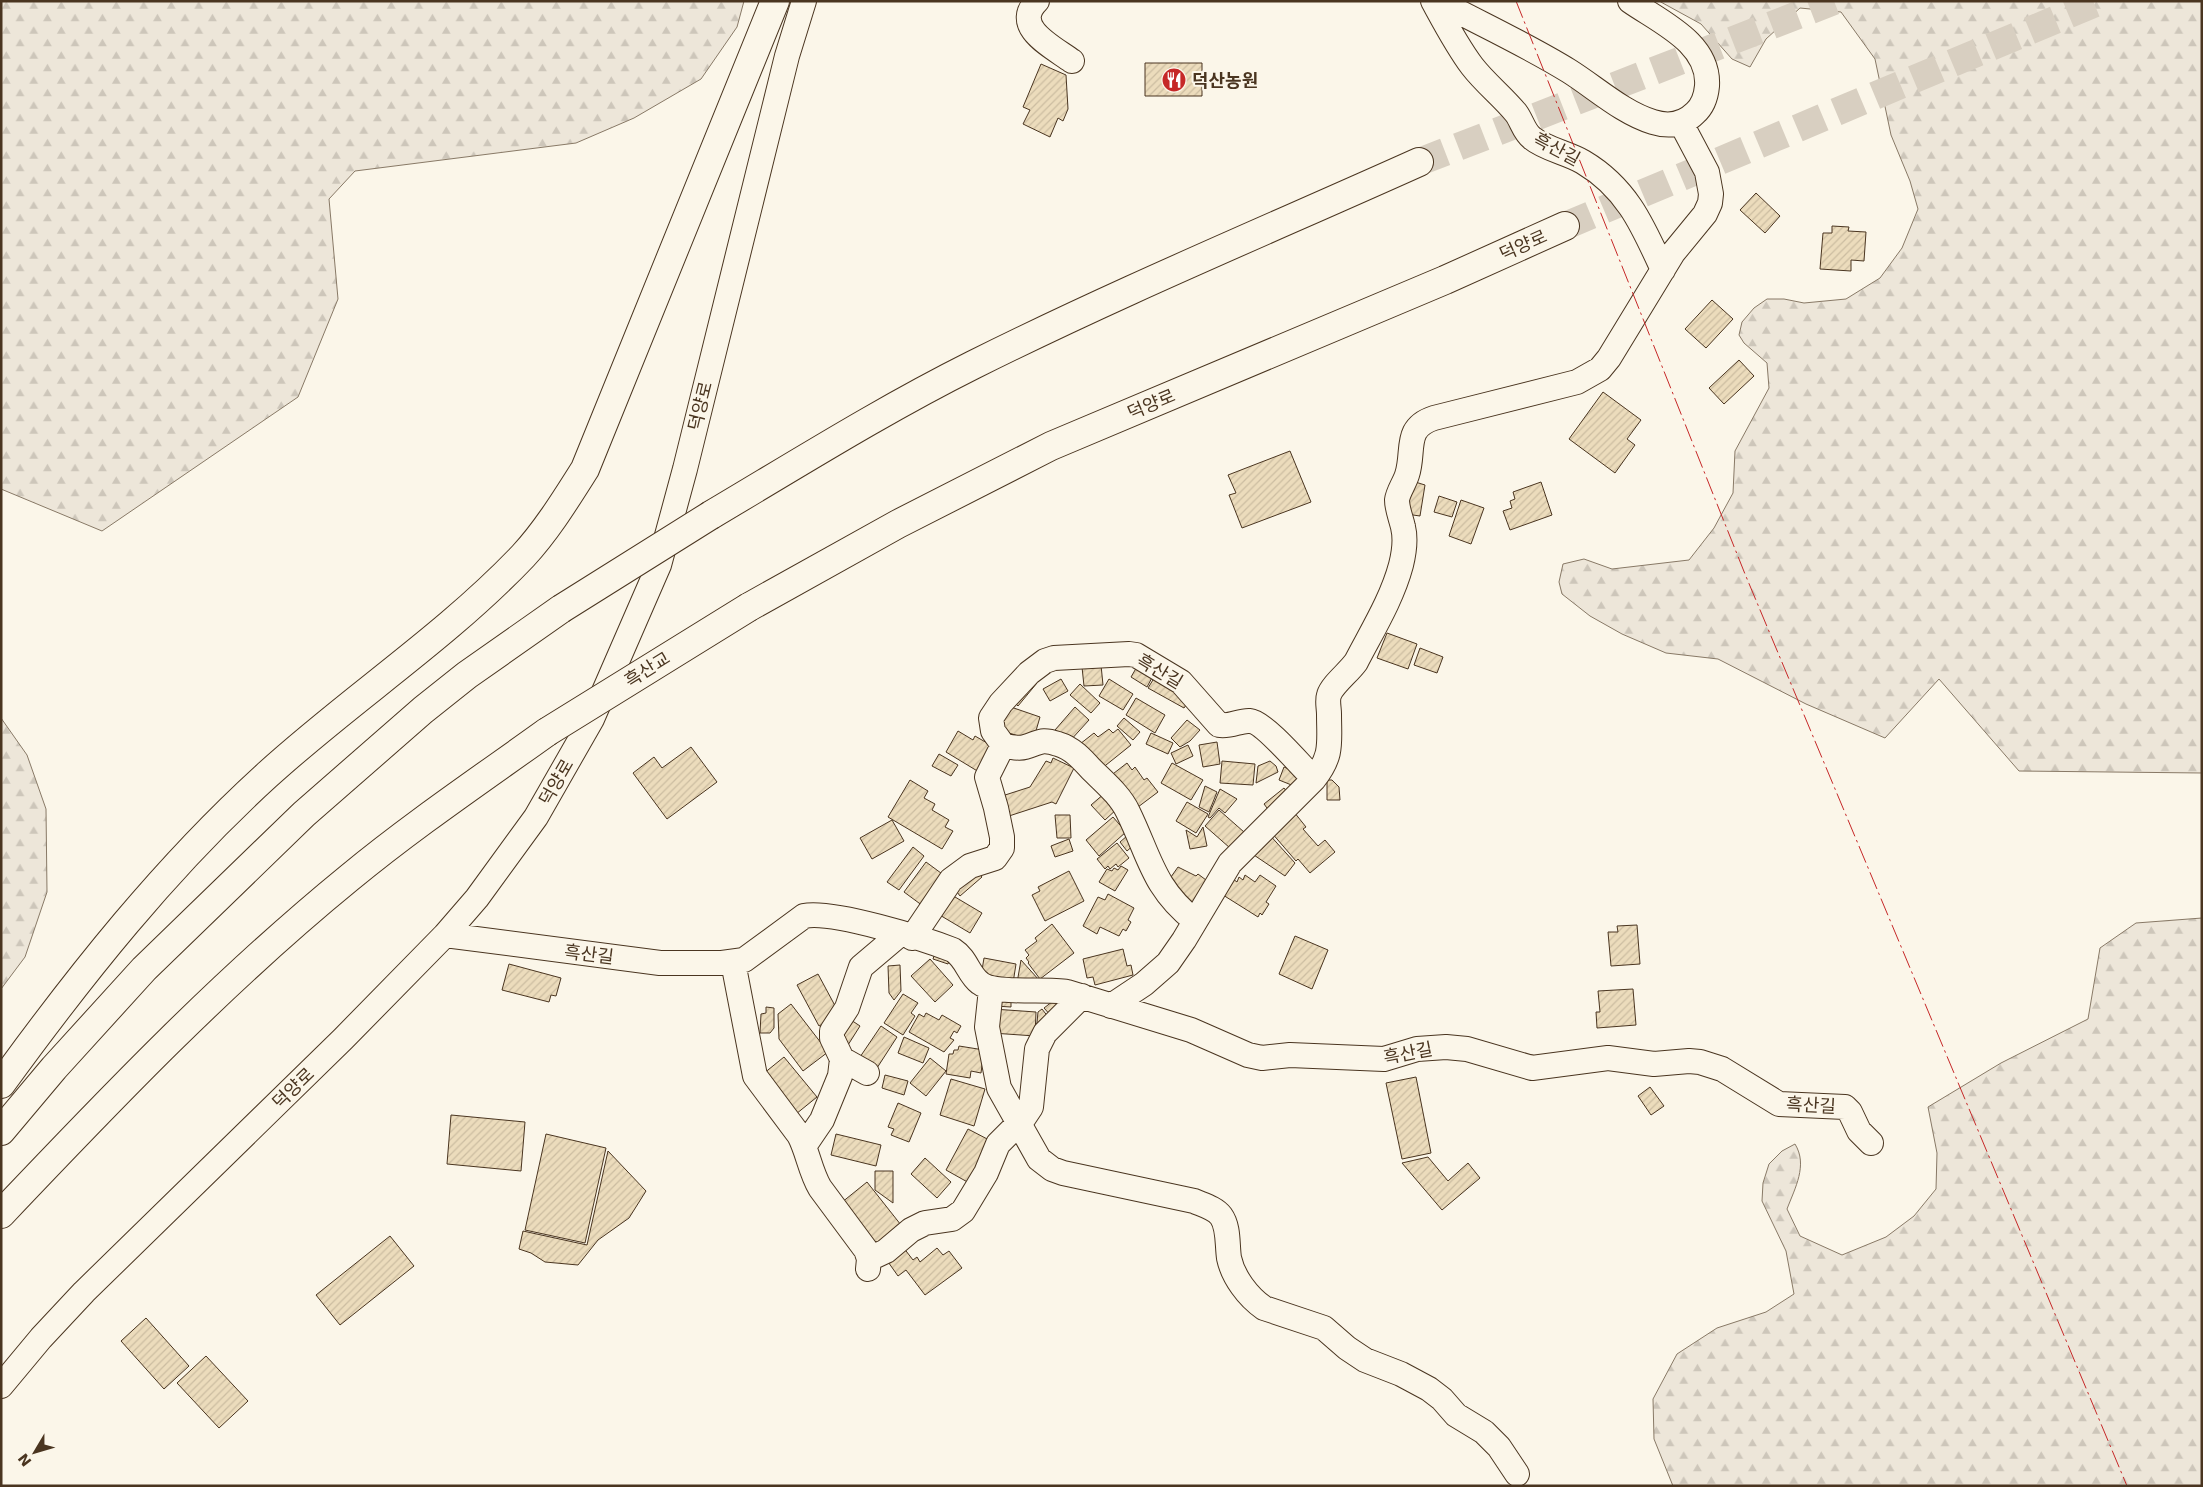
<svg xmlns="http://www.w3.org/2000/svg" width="2203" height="1487" font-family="'DejaVu Sans','Noto Sans KR',sans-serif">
	<defs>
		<pattern id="forest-firs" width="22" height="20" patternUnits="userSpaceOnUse" patternTransform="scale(1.25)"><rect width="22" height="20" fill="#ede6d9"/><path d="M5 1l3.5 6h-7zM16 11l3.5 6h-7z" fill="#cdc6ba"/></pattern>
		<pattern id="building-hatch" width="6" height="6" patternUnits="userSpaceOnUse" patternTransform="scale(1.25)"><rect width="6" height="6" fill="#ecdcbc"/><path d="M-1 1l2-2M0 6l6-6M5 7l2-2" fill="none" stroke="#ccbda1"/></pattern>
	</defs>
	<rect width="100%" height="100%" fill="#fbf6e9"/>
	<path fill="url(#forest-firs)" stroke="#887966" d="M1,1H744L737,27L701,79L634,118L576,143L355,171L329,199L338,299L298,397L102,531L1,489Z
		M1659,1H2202V773L2019,771L1939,679L1885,738L1806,704L1718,659L1666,653L1622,634L1590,616L1562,594L1559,582L1563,564L1584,559L1612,569L1689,560L1714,528L1733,493L1735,451L1769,388L1767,363L1744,343L1739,335L1742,322L1754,308L1767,299H1784L1804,303L1846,299L1880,278L1902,248L1918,209L1910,181L1891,135L1875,59L1841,12L1800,8L1766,39L1750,67L1732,59L1701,24Z
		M1,718L27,755L46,809L47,892L25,957L1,989Z
		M2202,918V1486H1673L1654,1439L1653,1399L1677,1354L1717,1328L1766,1312L1794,1294L1786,1251L1762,1201L1763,1183L1769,1164L1782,1151L1795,1144C1808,1165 1795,1188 1787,1209L1800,1236L1842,1255L1886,1237L1914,1216L1936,1189L1937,1153L1928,1107L2001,1063L2088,1019L2100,948L2136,923Z"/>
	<path fill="url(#building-hatch)" stroke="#4a3520" d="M1145,63H1202V96H1145Z
		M1041,64L1066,75L1068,109L1063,121L1058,118L1050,137L1023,124L1030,110L1023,107Z
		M1756,193L1780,216L1765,233L1740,210Z
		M1832,226L1849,227L1848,231L1866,232L1864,261L1851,260V271L1820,269L1823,233H1832Z
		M1712,300L1733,319L1706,348L1685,329Z
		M1739,360L1754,376L1724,404L1709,388Z
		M1603,392L1641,420L1627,439L1635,445L1615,473L1569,439Z
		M1290,451L1311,502L1242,528L1229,495L1236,493L1228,475Z
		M1412,481L1425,485L1420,516L1406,514Z
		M1541,482L1552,515L1510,530L1503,511L1512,508L1510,501L1515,499L1513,492Z
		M1439,496L1457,502L1452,517L1434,512Z
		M1461,500L1484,508L1471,544L1449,536Z
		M1387,633L1417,644L1408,669L1377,658Z
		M1420,648L1443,657L1437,673L1414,665Z
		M1101,665L1103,685L1084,686L1082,667Z
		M1138,665L1154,674L1147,687L1131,677Z
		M1156,675L1189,701L1184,708L1148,688Z
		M1029,676L1037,683L1018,706L1011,699Z
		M1061,679L1068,691L1050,701L1043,689Z
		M1109,679L1133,694L1123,710L1099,696Z
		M1080,684L1100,703L1091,713L1070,695Z
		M1136,698L1165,715L1155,733L1126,715Z
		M1005,705L1040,717L1033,741L997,729Z
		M1075,707L1089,720L1069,742L1055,730Z
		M1124,718L1140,732L1133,740L1117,726Z
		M1187,720L1200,730L1190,741L1180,747L1171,738Z
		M1109,729L1113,733L1118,729L1131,745L1101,769L1080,744L1094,733L1098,737Z
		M958,731L973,740L975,736L994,747L979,772L946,752Z
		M1151,733L1173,743L1168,754L1146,744Z
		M1217,742L1220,764L1203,767L1199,745Z
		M1188,745L1193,756L1176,764L1171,753Z
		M691,747L717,782L667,819L633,773L654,757L662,768Z
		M939,754L958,765L951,776L932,766Z
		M1053,758L1074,768L1056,804L1052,802L1009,816L1002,796L1030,787L1046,761L1051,763Z
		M1222,761L1255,764L1253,785L1220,783Z
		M1270,761L1276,766L1278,772L1256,783L1258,766Z
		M1127,763L1132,770L1135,767L1144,780L1147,778L1158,792L1134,810L1109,777Z
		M1172,763L1203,780L1191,800L1161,783Z
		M1284,767L1299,773L1294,786L1279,780Z
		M910,780L928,791L924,798L935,804L932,810L949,820L945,827L953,831L942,849L888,817Z
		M1327,780H1332L1339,787L1340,800H1327Z
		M1205,786L1217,792L1209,812L1199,807Z
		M1284,788L1290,796L1270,812L1264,804Z
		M1220,789L1237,799L1225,813L1219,808L1210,818L1208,817Z
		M1105,793L1118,808L1105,820L1091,805Z
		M1187,802L1208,814L1196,833L1176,821Z
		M1219,810L1244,832L1230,848L1205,826Z
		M1294,812L1306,827L1303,829L1318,846L1325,840L1335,852L1310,873L1298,859L1296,861L1271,832Z
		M1055,815H1070L1071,838H1057Z
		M1113,817L1126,832L1099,856L1086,840Z
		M892,820L904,841L872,859L860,838Z
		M1203,827L1207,846L1190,849L1186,830L1197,837Z
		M1267,832L1295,863L1285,876L1248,851Z
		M1127,836L1135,844L1127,851L1120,842Z
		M1069,839L1073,851L1055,857L1051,846Z
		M1117,843L1129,858L1118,867L1116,864L1110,869L1108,866L1105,869L1097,859Z
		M913,847L924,856L899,890L887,882Z
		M926,862L945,876L923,906L904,892Z
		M1121,866L1128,870L1115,891L1099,882L1107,869L1112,871L1114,868L1118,870Z
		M1178,867L1196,876L1198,874L1210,883L1195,905L1166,884Z
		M975,869L982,877L960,896L954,888Z
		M1069,871L1084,901L1045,921L1032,895L1040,891L1038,887Z
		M1245,875L1255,882L1260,875L1276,886L1266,902L1269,904L1262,915L1260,913L1258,917L1223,895L1233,879L1237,882L1239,877L1243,880Z
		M950,894L982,913L970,933L938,914Z
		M1108,894L1134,908L1128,920L1131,922L1126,931L1123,929L1119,936L1100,927L1097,934L1083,926L1098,897L1105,900Z
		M1052,924L1074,953L1040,979L1028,963L1029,962L1026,958L1029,955L1025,950L1037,941L1035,938Z
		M1637,925L1640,964L1611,966L1608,932H1618L1617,926Z
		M1295,936L1328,950L1312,989L1279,974Z
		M1123,949L1127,966L1131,965L1133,975L1095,985L1093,977L1087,978L1083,959Z
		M936,950L951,955L948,964L933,959Z
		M984,958L1016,964L1013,983L981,976Z
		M930,959L953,985L935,1002L911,976Z
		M1021,960L1039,980L1017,983Z
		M509,964L561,978L556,996L551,995L549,1002L502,990Z
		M900,965L901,991L894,1000L889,993L888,966Z
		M818,974L840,1015L819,1026L797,985Z
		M1633,989L1636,1025L1597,1028L1596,1012H1600L1598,991Z
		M903,994L918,1003L911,1013L915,1016L903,1035L884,1023Z
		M996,995L1011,996V1007L995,1006Z
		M1061,995L1068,1003L1052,1017L1044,1008Z
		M791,1004L828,1052L803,1071L779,1039L778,1014Z
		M766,1007L774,1008V1028L770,1033H760L761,1014L766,1013Z
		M993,1009L1036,1012L1035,1036L992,1033Z
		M1042,1009L1049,1018L1036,1033L1038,1012Z
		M926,1013L939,1020L942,1015L961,1026L957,1033L954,1031L950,1038L954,1040L944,1052L909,1032L919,1014L924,1017Z
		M848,1018L860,1026L848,1045L835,1037Z
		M881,1026L897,1037L877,1068L860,1057Z
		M904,1037L929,1048L923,1063L898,1053Z
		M959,1046L984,1050L981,1073L971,1071L970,1078L946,1074L949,1054H953L954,1050H958Z
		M784,1057L817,1097L796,1114L763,1074Z
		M930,1058L946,1071L926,1096L910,1083Z
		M885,1075L908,1081L904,1095L882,1088Z
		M1416,1077L1431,1153L1402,1159L1386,1083Z
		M951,1079L985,1089L974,1126L940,1115Z
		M1650,1087L1664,1106L1651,1115L1638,1096Z
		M898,1103L921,1113L909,1142L891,1135L894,1129L888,1127Z
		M451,1115L525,1122L521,1171L447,1164Z
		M968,1129L993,1142L971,1184L946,1170Z
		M546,1134L606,1148L585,1243L525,1230Z
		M836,1134L881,1145L876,1166L831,1155Z
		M608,1151L646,1191L629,1218L598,1240L578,1265L545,1262L531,1253L519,1249L523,1231L587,1245Z
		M1428,1157L1448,1181L1468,1163L1480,1178L1442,1210L1402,1163Z
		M925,1158L951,1182L937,1198L911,1174Z
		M875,1171H893V1203L875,1190Z
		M867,1182L901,1225L874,1246L841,1203Z
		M390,1236L414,1266L340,1325L316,1295Z
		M903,1247L913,1260L917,1257L920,1262L937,1248L943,1255L949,1251L962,1268L925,1295L906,1270L898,1276L886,1259Z
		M146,1318L189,1366L164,1389L121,1341Z
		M206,1356L248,1401L219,1428L177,1383Z"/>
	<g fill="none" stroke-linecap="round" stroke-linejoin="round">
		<path stroke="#d8cfc1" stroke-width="28" stroke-dasharray="28 14" stroke-linecap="butt" d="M1419,162L1834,1
			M1565,226L2100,1"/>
		<defs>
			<path id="minor" d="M1037,1C1011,27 1053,47 1072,61
				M1433,1C1445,23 1457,46 1472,66C1485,83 1502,96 1516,113C1522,121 1524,132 1532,138C1545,149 1568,153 1583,162C1627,188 1643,226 1663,270
				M1438,1C1481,24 1527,45 1569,71C1596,88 1623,113 1653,122C1669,127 1683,125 1695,113C1703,106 1706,97 1707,86C1710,43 1660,22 1630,1
				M1003,745C1010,747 1018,749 1025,747C1040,743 1040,738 1058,744C1072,748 1082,759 1091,769C1104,782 1120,795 1128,812C1150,857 1153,888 1195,921
				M445,935L660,963H722L744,960L804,916C832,910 925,939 953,950C967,959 968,974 980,983C994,995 1046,988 1067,992L1191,1030L1248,1055L1262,1058L1290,1055L1384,1059L1417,1049L1446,1047L1467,1049L1532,1068L1608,1058L1654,1064L1689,1061L1700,1062L1722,1069L1779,1104L1845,1107L1850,1112L1859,1131L1871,1143
				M912,938L951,880L970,866L995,858L1002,848V837L996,808L987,777L1003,745L993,731L991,718L1001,703L1029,673L1045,661L1054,658L1129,654L1136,655L1181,682L1219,725C1231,727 1240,720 1250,721C1264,722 1302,767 1314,779
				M733,962L755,1076L799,1135C808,1152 810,1171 820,1188L866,1250L869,1259L868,1269
				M991,989L987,1027L999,1088L1039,1159L1052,1169L1063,1173L1194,1201C1203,1205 1215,1208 1221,1216C1229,1227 1227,1244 1229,1258C1233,1277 1248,1297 1264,1308L1324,1328L1347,1348L1365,1360L1401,1374L1429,1389L1442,1399L1456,1415L1484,1432L1499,1447L1517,1474
				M1111,1006L1144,984L1168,963L1184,940L1230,863L1314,779C1333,755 1329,743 1329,714C1329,708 1327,701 1329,695C1332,685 1349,672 1356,662C1372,631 1392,599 1401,565C1404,553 1406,539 1403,527C1401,518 1397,509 1397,500C1398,492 1404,484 1407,475C1415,451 1403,428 1434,418L1577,382L1600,369L1609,358L1673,253L1705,214L1710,203L1711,194L1707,172L1681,123
				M842,1059L867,1073
				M805,1145L822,1120L840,1076L842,1059L832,1038V1031L847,1008L861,967L900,934
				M869,1259L886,1251L911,1230L925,1223L952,1219L963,1211L986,1173L998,1144L1023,1119L1031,1107L1037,1049L1045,1033L1082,996
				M1,1386L41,1338L84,1292L343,1039L445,935L477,898L536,817L592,719L659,565L685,469L787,56L804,1"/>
			<path id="major" d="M711,515C797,464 883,410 973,365C1119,292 1270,229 1419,162
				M749,607L898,524L1051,446L1445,280L1565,226
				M1,1084C81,974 165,868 266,776C349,700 445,638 523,556C547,530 566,499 585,469L775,1
				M1,1131L54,1068L144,969L304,814L423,710L467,675L561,609
				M1,1214C112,1097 224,980 349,878C412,826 480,780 547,732"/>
		</defs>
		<use href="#minor" stroke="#4a3520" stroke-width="26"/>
		<use href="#major" stroke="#4a3520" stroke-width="30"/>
		<use href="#minor" stroke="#fbf6e9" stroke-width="24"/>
		<use href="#major" stroke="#fbf6e9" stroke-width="28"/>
		<defs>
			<path id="major-bridge" d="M561,609L711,515
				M547,732L749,607"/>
		</defs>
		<use href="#major-bridge" stroke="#4a3520" stroke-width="30" stroke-linecap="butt"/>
		<use href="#major-bridge" stroke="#fbf6e9" stroke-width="28"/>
		<path stroke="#c62828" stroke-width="1" stroke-dasharray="18 4 2.5 4" stroke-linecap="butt" d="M1516,1L1745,574L2127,1486"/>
	</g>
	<defs>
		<symbol id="restaurant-disc" viewBox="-11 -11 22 22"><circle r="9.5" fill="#c62828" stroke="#fbf6e9"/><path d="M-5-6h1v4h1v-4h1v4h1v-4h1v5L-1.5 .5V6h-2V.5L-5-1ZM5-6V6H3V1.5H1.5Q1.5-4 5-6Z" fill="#fff"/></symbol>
	</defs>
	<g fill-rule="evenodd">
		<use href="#restaurant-disc" x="1160" y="66" width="28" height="28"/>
	</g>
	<g text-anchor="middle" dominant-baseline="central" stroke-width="4" stroke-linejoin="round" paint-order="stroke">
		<g font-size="18" font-weight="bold" fill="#4a3520" stroke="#fbf6e9" text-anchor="start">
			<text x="1192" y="80">덕산농원</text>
		</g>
		<g font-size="18" fill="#4a3520" stroke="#fbf6e9">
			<text transform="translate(1557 149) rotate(28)">흑산길</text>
			<text transform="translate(1523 245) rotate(-24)">덕양로</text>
			<text transform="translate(1151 404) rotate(-23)">덕양로</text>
			<text transform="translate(700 406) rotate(-76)">덕양로</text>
			<text transform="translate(647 669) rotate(-32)">흑산교</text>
			<text transform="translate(1160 671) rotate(31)">흑산길</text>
			<text transform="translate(556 782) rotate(-60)">덕양로</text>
			<text transform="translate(589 954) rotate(7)">흑산길</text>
			<text transform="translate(1408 1053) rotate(-11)">흑산길</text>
			<text transform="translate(293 1088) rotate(-44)">덕양로</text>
			<text transform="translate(1811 1105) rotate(3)">흑산길</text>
		</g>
	</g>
	<rect width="2203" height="1487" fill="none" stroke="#4a3520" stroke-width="5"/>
	<g transform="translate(35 1452) rotate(232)" stroke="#fbf6e9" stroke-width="4" paint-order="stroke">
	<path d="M0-4L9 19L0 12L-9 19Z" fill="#4a3520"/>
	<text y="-8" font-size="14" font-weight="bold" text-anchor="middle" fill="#4a3520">N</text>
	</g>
</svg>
